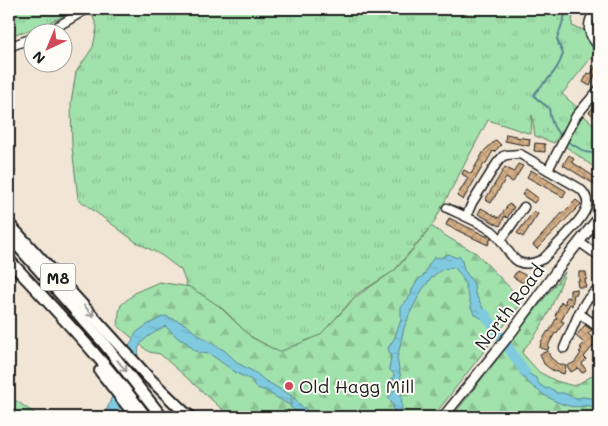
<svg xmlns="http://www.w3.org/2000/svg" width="608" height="426" viewBox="0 0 608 426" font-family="Mali,sans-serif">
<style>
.grass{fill:url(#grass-tufts);stroke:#5e7e64}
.forest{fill:url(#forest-firs);stroke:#5e7e64}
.water{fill:url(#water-ripples);stroke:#588492}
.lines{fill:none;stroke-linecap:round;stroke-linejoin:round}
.stream{stroke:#588492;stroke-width:2}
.river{stroke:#80cae0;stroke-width:10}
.building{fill:url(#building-cross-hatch);stroke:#1c1c1c}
.minor-casing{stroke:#1c1c1c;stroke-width:11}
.major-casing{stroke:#1c1c1c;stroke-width:12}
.highway-casing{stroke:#1c1c1c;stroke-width:14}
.minor{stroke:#fdfcf7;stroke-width:8}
.major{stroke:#fdfcf7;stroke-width:9}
.highway{stroke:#fdfcf7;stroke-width:10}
.oneway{stroke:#989794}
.poi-dot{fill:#d1495b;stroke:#fdfcf7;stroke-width:2}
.labels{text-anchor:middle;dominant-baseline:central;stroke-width:4;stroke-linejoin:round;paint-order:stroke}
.shield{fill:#fdfcf7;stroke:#605f5e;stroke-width:1}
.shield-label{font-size:16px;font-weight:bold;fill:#1c1c1c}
.street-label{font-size:18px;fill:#1c1c1c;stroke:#fdfcf7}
.poi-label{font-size:18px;fill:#1c1c1c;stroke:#fdfcf7;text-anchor:start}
</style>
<defs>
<pattern id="grass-tufts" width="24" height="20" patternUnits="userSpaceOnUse" patternTransform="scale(1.25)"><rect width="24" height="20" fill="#a1e1ab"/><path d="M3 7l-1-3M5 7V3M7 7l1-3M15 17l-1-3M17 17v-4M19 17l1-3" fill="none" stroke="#8ac093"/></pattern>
<pattern id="forest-firs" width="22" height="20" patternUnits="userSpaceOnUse" patternTransform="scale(1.25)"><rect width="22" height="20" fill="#a1e1ab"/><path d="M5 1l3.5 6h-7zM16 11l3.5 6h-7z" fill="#8ac093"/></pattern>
<pattern id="water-ripples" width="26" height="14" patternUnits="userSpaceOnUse" patternTransform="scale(1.25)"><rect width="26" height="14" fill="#80cae0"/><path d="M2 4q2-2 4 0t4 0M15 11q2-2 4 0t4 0" fill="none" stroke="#6eadc0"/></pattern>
<pattern id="building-cross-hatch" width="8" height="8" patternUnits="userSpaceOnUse" patternTransform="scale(1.25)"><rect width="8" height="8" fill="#d6b087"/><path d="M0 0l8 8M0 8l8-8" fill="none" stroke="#b79774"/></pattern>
</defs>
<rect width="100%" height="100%" fill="#f1e5d5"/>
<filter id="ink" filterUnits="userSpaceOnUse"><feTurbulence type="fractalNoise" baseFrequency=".02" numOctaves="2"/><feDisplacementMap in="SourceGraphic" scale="10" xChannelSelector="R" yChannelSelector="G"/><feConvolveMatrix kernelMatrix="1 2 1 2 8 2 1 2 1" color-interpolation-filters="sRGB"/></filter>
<g filter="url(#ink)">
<!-- grass -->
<g class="grass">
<path d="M9,9H78L40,27L9,36Z"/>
<path d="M95,9H573L572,26L584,30L595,53L562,94L578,108L554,143L535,136L532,115L531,134L488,120L433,224L394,271L357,294L320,336L282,354L250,336L224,310L187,286L181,270L161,255L136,242L78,199L72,147L71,103L76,72L93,47L97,27L91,12Z"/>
<path d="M583,115L599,129V171L565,146Z"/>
</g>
<!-- forest -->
<g class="forest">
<path d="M431,226L449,238L476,253L523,301L433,417H231L160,354L149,352L118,326L119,312L121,305L136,292L159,282L190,287L219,306L251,337L279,352L320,335L357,296L395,270L418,244Z"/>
<path d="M565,272C557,295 548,317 534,337C530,343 525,346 522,353L539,372L556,381L574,386L594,375L599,377V417H452Z"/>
<path d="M9,396L40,417H9Z"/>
</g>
<!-- water -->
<g class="water">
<path d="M449,254L456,258L460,256L462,261L464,270L474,284L475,293L486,314L496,322L490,326L485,320L474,314C468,301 466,274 453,267L441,270L432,277L422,290L410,313L404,328L397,359L401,378L400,384L402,404L401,417H393C395,409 394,404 388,398L394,390L392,386L394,374L389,369L391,357L388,348L394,339L401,320V307L411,295L412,290L418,280L425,274C426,268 431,261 435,257L440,258Z"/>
<path d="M166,316L185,324L197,334L225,351L239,364L256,373L264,380L292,396L289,405L266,391L255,387L252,380L238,374L210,354L200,353L193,349L186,342L179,339L165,326C156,333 144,336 139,347C138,349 139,352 138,355C136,360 132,363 132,370L117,417H102L108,407L112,396L115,392L120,380V374L123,369L129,346L132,342L133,338L137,332L147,325L162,317Z"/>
<path d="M519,360L529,374L536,378L539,384L546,389L549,388L555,391L556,393H564L572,397L578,398L582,397L591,398L599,401V410C585,401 583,409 569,406C554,403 528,386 520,373C518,369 519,366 516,362Z"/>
<path d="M294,397L298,403L315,417H305L290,407Z"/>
</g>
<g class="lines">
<!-- stream -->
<g class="stream">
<path d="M562,136C553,130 550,118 549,108L537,99L534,95C538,88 543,85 548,79C555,72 560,63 563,54L557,39L565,15L562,9"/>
<path d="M567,141L585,152L599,154"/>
</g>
<!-- river -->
<path class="river" d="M485,314L525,372"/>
</g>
<!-- building -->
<g class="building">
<path d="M599,60V73L597,71L590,86L583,82L588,73L591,74Z"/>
<path d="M596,105L599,108V121L589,112Z"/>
<path d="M506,134L516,136V137L530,139L529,146L505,141Z"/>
<path d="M496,140L501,145L494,152L493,151L485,165L484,164L463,200L457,196L468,178L462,174L464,170L471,174L484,151Z"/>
<path d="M535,143L545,144V152L534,151Z"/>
<path d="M569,155L574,159L572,162L599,180V187L563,165Z"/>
<path d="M518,164L523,166L513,182L506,178L491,203L485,200L505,167L514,172Z"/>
<path d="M531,170L566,191L563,197L527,177Z"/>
<path d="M526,189L538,198L534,203L522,195Z"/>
<path d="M576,200L581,204L537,249L533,245L564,211V212Z"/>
<path d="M509,204L514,207L507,218L505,216L500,226L478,214L481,208L499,218Z"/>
<path d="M534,211L538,214L523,237L517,233Z"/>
<path d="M449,218L486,236L491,238L488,245L446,225Z"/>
<path d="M517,271L527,276L523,283L513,277Z"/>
<path d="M579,272H586L587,279H585L586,287H578L577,281H579Z"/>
<path d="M577,289V294H574L572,306L570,304L564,314H565L561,321L564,322L556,334L555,333L549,344L548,350L540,348L541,342L548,331L549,332L557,317L555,316L561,302L565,304L566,297L570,298V290Z"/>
<path d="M585,325L592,330L588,334L599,342V350L593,346L584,357L586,359L582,364L586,370L582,373L578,368L571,372L567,366L575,362L581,353L579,352L582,349L580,348L584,343L576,336Z"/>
<path d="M548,351L550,357L557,363L566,366L564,374L552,370L544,364L540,354Z"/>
</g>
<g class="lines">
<defs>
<g id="minor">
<path d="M596,9C586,23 586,34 599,46"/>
<path d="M48,32L87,9"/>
<path d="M9,47L32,38"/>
<path d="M548,170L576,116L599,89"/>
<path d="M9,171L10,172"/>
<path d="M447,208C462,215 479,222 492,231C511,246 510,275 543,259C553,248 586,218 587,205C588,198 584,192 579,188L520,154L507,155L503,156L497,163L472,203L466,217"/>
<path d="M501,240L524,207"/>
<path d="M579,242L599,256"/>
<path d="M579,313L599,328"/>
<path d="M564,348L579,313L586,301L599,287"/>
</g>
<path id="major" d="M443,417L511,333L557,270L599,217"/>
<g id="highway">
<path d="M9,224L148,377L184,412L191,417"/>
<path d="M9,236L102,341L162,417"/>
<path d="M9,260C56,311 105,361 146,417"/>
<path d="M100,371L136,417"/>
</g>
</defs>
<!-- minor casing -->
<use href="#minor" class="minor-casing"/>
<!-- major casing -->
<use href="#major" class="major-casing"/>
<!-- highway casing -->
<use href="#highway" class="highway-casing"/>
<!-- minor -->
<use href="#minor" class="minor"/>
<!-- major -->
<use href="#major" class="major"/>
<!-- highway -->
<use href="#highway" class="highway"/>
</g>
<!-- one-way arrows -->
<defs><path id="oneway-shaft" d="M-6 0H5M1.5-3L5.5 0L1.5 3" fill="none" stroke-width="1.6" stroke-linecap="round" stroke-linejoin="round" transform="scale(1.25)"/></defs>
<g class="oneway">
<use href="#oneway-shaft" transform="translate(89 311) rotate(48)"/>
<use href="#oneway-shaft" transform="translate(122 366) rotate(51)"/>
</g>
</g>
<!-- markers -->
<circle class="poi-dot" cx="289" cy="386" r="5"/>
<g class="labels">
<!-- shield labels -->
<rect class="shield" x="40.5" y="263.5" width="35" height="27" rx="4"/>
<g class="shield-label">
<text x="58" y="277">M8</text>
</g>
<!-- street labels -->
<g class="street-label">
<text transform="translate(509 307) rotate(-53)">North Road</text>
</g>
<!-- poi labels -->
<g class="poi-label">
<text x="299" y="386">Old Hagg Mill</text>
</g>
</g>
<!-- margin -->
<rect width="608" height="426" fill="none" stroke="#fdfcf7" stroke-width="30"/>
<rect x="15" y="15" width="578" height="396" fill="none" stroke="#1c1c1c" stroke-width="2" filter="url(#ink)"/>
<!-- north arrow -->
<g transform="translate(48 48) rotate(224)"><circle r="24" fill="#fdfcf7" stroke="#a3a29f"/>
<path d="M0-4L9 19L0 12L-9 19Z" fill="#d1495b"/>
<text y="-8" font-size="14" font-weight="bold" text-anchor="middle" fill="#1c1c1c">N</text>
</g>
</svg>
